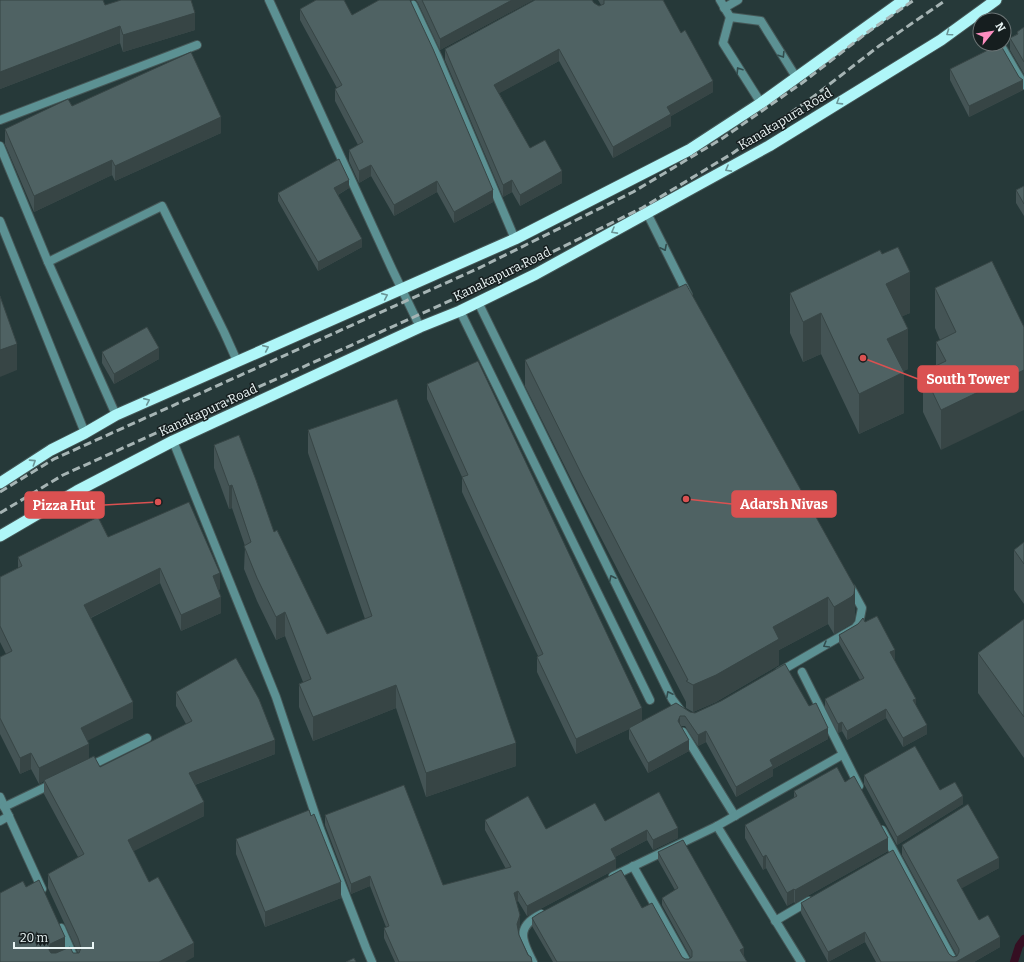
<svg xmlns="http://www.w3.org/2000/svg" width="1024" height="962" viewBox="0 0 1024 962" font-family="Bitter,serif">
<style>
.lines{fill:none;stroke-linecap:round;stroke-linejoin:round}
.stream{stroke:#350f22;stroke-width:8}
.service-casing{stroke:#455757;stroke-width:10}
.minor-casing{stroke:#455757;stroke-width:10}
.trunk-casing{stroke:#455757;stroke-width:13}
.service{stroke:#5c9193;stroke-width:8}
.minor{stroke:#5c9193;stroke-width:8}
.trunk{stroke:#aff6f8;stroke-width:11}
.rail{stroke:#a6b4b4;stroke-width:3;stroke-dasharray:8 4;stroke-linecap:butt}
.wall{fill:#445455}
.shaded-wall{fill:#374545}
.building{fill:#4f6263;stroke:#374545}
.oneway{stroke:#6a9596}
.oneway2{stroke:#324c4d}
.labels{text-anchor:middle;dominant-baseline:central;stroke-width:3;stroke-linejoin:round;paint-order:stroke}
.street-label{font-size:13px;fill:#eaf5f5;stroke:#161e1f}
.leader{fill:none;stroke:#da5151;stroke-width:1.5}
.callout-dot{fill:#da5151;stroke:#161e1f;stroke-width:1.5}
.callout{fill:#da5151;stroke:#da5151;stroke-width:1.5}
.callout-label{font-size:14px;text-anchor:middle;font-weight:bold;fill:#fff}
</style>
<rect width="100%" height="100%" fill="#263939"/>
<g class="lines">
<!-- stream -->
<path class="stream" d="M1014,962L1019,946L1024,939"/>
<defs>
<g id="service">
<path d="M0,120L197,45"/>
<path d="M0,146L48,262L116,415"/>
<path d="M647,213L688,295"/>
<path d="M48,262L162,206L224,332L237,361"/>
<path d="M478,302L672,699L681,711"/>
<path d="M460,311L650,700"/>
<path d="M779,672L855,628L859,623L862,608L851,588"/>
<path d="M0,821L9,816"/>
</g>
<g id="minor">
<path d="M269,0L392,269L420,327"/>
<path d="M720,0L730,17"/>
<path d="M413,5L438,58L515,239"/>
<path d="M724,8L738,0"/>
<path d="M981,11L986,20"/>
<path d="M1000,44L1024,85"/>
<path d="M761,103L723,43L730,17L761,21L796,77"/>
<path d="M0,221L85,433"/>
<path d="M173,441L276,697L320,829L366,948L372,962"/>
<path d="M802,672L859,786"/>
<path d="M683,732L735,816"/>
<path d="M88,767L147,738"/>
<path d="M0,797L42,889"/>
<path d="M4,807L54,783"/>
<path d="M717,826L801,962"/>
<path d="M882,830L954,962"/>
<path d="M633,866L687,962"/>
<path d="M613,876L717,826L842,755"/>
<path d="M775,921L809,901"/>
<path d="M61,928L76,962"/>
<path d="M533,962C522,941 515,927 541,914"/>
</g>
<g id="trunk">
<path d="M0,483L51,450L85,433L116,415L515,239L689,150L761,103L904,0"/>
<path d="M0,536L77,491L173,441L420,327L460,311L536,274L769,146L941,40L996,0"/>
</g>
</defs>
<!-- service casing -->
<use href="#service" class="service-casing"/>
<!-- minor casing -->
<use href="#minor" class="minor-casing"/>
<!-- trunk casing -->
<use href="#trunk" class="trunk-casing"/>
<!-- service -->
<use href="#service" class="service"/>
<!-- minor -->
<use href="#minor" class="minor"/>
<!-- trunk -->
<use href="#trunk" class="trunk"/>
<!-- rail -->
<g class="rail">
<path d="M0,492L54,459L477,269L633,192L723,138L802,83L868,32L914,0"/>
<path d="M0,513L63,475L485,285L642,208L733,153L813,97L879,46L946,0"/>
</g>
</g>
<!-- wall -->
<g class="wall">
<path d="M0,0L105,5L195,30L123,52L120,43L0,89Z"/>
<path d="M412,0H533L440,50L418,3L416,0Z"/>
<path d="M598,0H663L713,92L671,116V126L613,158L559,61L499,93L530,148L562,183L520,206L512,192L503,197L445,60V49L594,3L599,6L601,5Z"/>
<path d="M410,1L493,202L454,223L437,192L394,216L371,176L359,183L349,161V150L358,145L335,101V89L337,88L300,20V9L352,15Z"/>
<path d="M1024,27V74L1010,50V38L1017,34V32Z"/>
<path d="M950,69L1023,90L969,117L950,80Z"/>
<path d="M72,106L221,133L115,181L112,175L34,212L5,144V129Z"/>
<path d="M1024,186V216L1016,203V190Z"/>
<path d="M349,188L338,195L362,247L318,271L278,201V193Z"/>
<path d="M992,261L941,450L923,412V372L936,365V342L940,340L935,328V288Z"/>
<path d="M790,293L910,313L902,316L908,369L903,371L904,413L859,434L821,354L803,362L790,333Z"/>
<path d="M102,352L159,359L114,384L102,363Z"/>
<path d="M525,360L855,613L854,621L851,624L834,634L828,624L779,650V665L716,702L693,712L686,708V702L582,501L525,386Z"/>
<path d="M427,384L642,721L690,712L828,739L773,769V776L736,797L706,742L698,746L685,726H681L689,751L648,773L629,739V729L576,754L537,672V657L538,656L462,492V477L427,399Z"/>
<path d="M308,430L516,766L426,797L396,708L313,741L299,707V684L303,682L285,636L276,640L257,601L244,569L245,546L232,508L229,509L214,468V445L274,532L327,634L365,619L308,453Z"/>
<path d="M108,537L220,589L218,590L221,613L181,631L160,583L91,618L133,718L87,740L89,758L100,767L186,724L176,706V692L275,754L195,785L204,816L133,851L149,882L194,957L0,962L26,887L65,949L73,953H78L48,888V874L78,857L44,794V781L39,784L31,769L20,774L0,734V657L6,654L0,642V577L18,568V557Z"/>
<path d="M1024,542V604L1014,590V550Z"/>
<path d="M1024,619V758L978,693V653Z"/>
<path d="M865,622L895,658L894,659L916,705L927,734L903,747L886,718L847,740L842,731L838,733L825,708V699L860,680L839,643V635Z"/>
<path d="M864,775L940,790L963,804L897,845L864,784Z"/>
<path d="M845,782L888,851L795,903L794,902L787,906L766,868L763,870L745,838V825L794,798V791Z"/>
<path d="M659,792L678,838L653,850L647,840L615,857L616,869L527,916L518,901L516,902L520,925L518,931L519,935L532,962H395L384,938V928L386,927L370,886L351,894L325,825V815L443,885L506,869L485,830V820L546,829L605,821Z"/>
<path d="M236,839L341,898L265,927L236,854Z"/>
<path d="M902,845L999,868L961,888L979,920L1000,947L974,962H876L865,942L828,962L801,913V903L949,954L953,957L957,956L902,855Z"/>
<path d="M658,852L744,956L747,962H553L532,926V918L642,908L682,957L685,959H689L691,958L662,905V898L675,890L658,860Z"/>
</g>
<!-- shaded-wall -->
<g class="shaded-wall">
<path d="M512,0H533L440,50V39Z"/>
<path d="M195,13V30L123,52V35Z"/>
<path d="M120,26V43L0,89V72Z"/>
<path d="M559,49V61L494,96V85Z"/>
<path d="M1023,80V90L969,117V106Z"/>
<path d="M713,81V92L671,116V126L613,158V147L667,107Z"/>
<path d="M221,117V133L115,181V166Z"/>
<path d="M112,160V175L34,212V196Z"/>
<path d="M371,165V176L359,183V171Z"/>
<path d="M562,171V183L520,206V195Z"/>
<path d="M349,180V188L334,197V188Z"/>
<path d="M512,180V192L503,197V185Z"/>
<path d="M437,181V192L394,216V205Z"/>
<path d="M493,190V202L454,223V212Z"/>
<path d="M362,239V247L318,271V262Z"/>
<path d="M910,272V313L886,324V284Z"/>
<path d="M821,313V354L803,362V322Z"/>
<path d="M908,329V369L887,379V339Z"/>
<path d="M17,344V370L0,377V350Z"/>
<path d="M159,348V359L114,384V374Z"/>
<path d="M1024,370V410L941,450V410Z"/>
<path d="M904,372V413L859,434V394Z"/>
<path d="M232,485V508L229,509V486Z"/>
<path d="M160,568V583L84,621V605Z"/>
<path d="M220,573V589L213,592V576Z"/>
<path d="M855,587V613L854,621L851,624L834,634V607Z"/>
<path d="M221,597V613L181,631V615Z"/>
<path d="M828,597V624L779,650V665L716,702L693,712V685L773,627Z"/>
<path d="M285,612V636L276,640V617Z"/>
<path d="M895,650V658L890,661V652Z"/>
<path d="M396,685V708L313,741V717Z"/>
<path d="M916,699V708L913,700Z"/>
<path d="M133,702V718L81,744V728Z"/>
<path d="M642,708V723L576,754V739Z"/>
<path d="M886,709V718L847,740V731Z"/>
<path d="M680,716V727L678,721Z"/>
<path d="M842,722V731L838,733V724Z"/>
<path d="M927,725V734L903,747V738Z"/>
<path d="M828,728V739L773,769V776L736,797V787L770,760Z"/>
<path d="M706,731V742L698,746V735Z"/>
<path d="M275,740V754L189,787V773Z"/>
<path d="M689,740V751L648,773V763Z"/>
<path d="M516,743V766L426,797V773Z"/>
<path d="M89,744V760L44,780V781L39,784V768Z"/>
<path d="M31,753V769L20,774V758Z"/>
<path d="M963,796V804L897,845V837Z"/>
<path d="M204,802V816L128,854V840Z"/>
<path d="M678,828V838L653,850V840Z"/>
<path d="M647,830V840L611,859V849Z"/>
<path d="M888,838V851L795,903V890Z"/>
<path d="M766,855V868L763,870V857Z"/>
<path d="M999,858V868L957,891V880Z"/>
<path d="M616,859V869L527,916V906Z"/>
<path d="M370,876V886L351,894V884Z"/>
<path d="M341,882V898L265,927V912Z"/>
<path d="M794,889V902L787,906V893Z"/>
<path d="M518,891V901L514,903V893Z"/>
<path d="M520,915V925L517,934V924Z"/>
<path d="M865,932V942L828,962V952Z"/>
<path d="M65,937V951L50,958L49,950L50,944Z"/>
<path d="M1000,937V947L974,962H956Z"/>
<path d="M194,943V957L185,962H159Z"/>
<path d="M744,948V956L740,958V950Z"/>
</g>
<!-- building -->
<g class="building">
<path d="M0,0H103L105,5L121,0H191L195,13L123,35L120,26L0,72Z"/>
<path d="M316,0H344L352,15L379,0H410L433,49L493,190L454,212L437,181L394,205L371,165L359,171L349,150L363,142L335,89L342,85L300,9Z"/>
<path d="M422,0H512L440,39Z"/>
<path d="M535,0H592L594,3L599,6L604,4V0H663L681,33L685,30L713,81L667,107L671,114L613,147L559,49L494,85L530,148L545,140L562,171L520,195L512,180L503,185L445,49Z"/>
<path d="M1024,27V62L1010,38L1018,34L1017,32Z"/>
<path d="M1000,44L1019,77L1023,80L969,106L950,69Z"/>
<path d="M191,52L221,117L115,166L112,160L34,196L5,129L68,99L72,106Z"/>
<path d="M339,159L349,180L334,188L362,239L318,262L278,193Z"/>
<path d="M1024,186V204L1016,190Z"/>
<path d="M898,247L910,272L886,284L908,329L887,339L904,372L859,394L821,313L803,322L790,293L880,250L882,254Z"/>
<path d="M992,261L1024,327V370L941,410L923,372L946,361L936,342L956,332L935,288Z"/>
<path d="M686,284L855,587L854,594L851,597L834,607L828,597L773,627L779,639L716,675L693,685L686,681L688,680L582,475L525,360Z"/>
<path d="M0,296L17,344L0,350Z"/>
<path d="M147,327L159,348L114,374L102,352Z"/>
<path d="M478,361L642,708L576,739L537,657L543,654L462,477L468,475L427,384Z"/>
<path d="M397,399L516,743L426,773L396,685L313,717L299,684L311,679L285,612L276,617L257,578L244,546L251,542L232,485L229,486L214,445L239,435L256,480L274,532L277,530L327,634L372,616L308,430Z"/>
<path d="M189,502L220,573L213,576L221,597L181,615L160,568L84,605L133,702L81,728L89,744L39,768L31,753L20,758L0,718V657L12,651L0,626V577L22,566L18,557L98,517L108,537Z"/>
<path d="M1024,542V564L1014,550Z"/>
<path d="M877,616L895,650L890,652L916,699L913,700L927,725L903,738L886,709L847,731L842,722L838,724L825,699L864,678L839,635L858,624L863,618L865,622Z"/>
<path d="M1024,619V717L978,653Z"/>
<path d="M236,658L259,699L275,740L189,773L204,802L128,840L149,882L158,877L194,943L159,962H0V893L23,881L26,887L39,880L65,937L50,944L49,950L51,953H56L70,947L73,953H79L81,948L78,938L48,874L84,854L44,780L94,756L100,767L192,721L176,692Z"/>
<path d="M785,664L809,706L816,703L828,728L770,760L773,766L736,787L706,731L698,735L685,716H680L678,721L689,740L648,763L629,728L676,703L690,712L695,713L721,701Z"/>
<path d="M915,746L940,790L955,782L963,796L897,837L864,775Z"/>
<path d="M837,767L845,782L854,776L888,838L795,890L794,889L787,893L766,855L763,857L745,825L797,796L794,791Z"/>
<path d="M404,785L443,885L511,867L485,820L528,796L546,829L595,803L605,821L659,792L678,828L653,840L647,830L611,849L616,859L527,906L518,891L514,893L520,915L517,924L519,935L528,955L531,957L532,962H399L384,928L389,926L370,876L351,884L325,815Z"/>
<path d="M968,804L999,858L957,880L979,920L988,915L1000,937L956,962H881L865,932L828,952L801,903L893,850L949,954L953,957L957,956L959,952V949L902,845Z"/>
<path d="M309,810L311,816L314,814L341,882L265,912L236,839Z"/>
<path d="M683,840L744,948L740,950L747,962H557L532,918L538,914L621,870L642,908L652,903L682,957L685,959H689L692,957V951L662,898L678,888L658,852Z"/>
<path d="M354,958L356,962H346Z"/>
</g>
<!-- one-way arrows -->
<defs><path id="oneway-chevron" d="M-2-3.5L2.5 0L-2 3.5" fill="none" stroke-width="1.6" stroke-linecap="round" stroke-linejoin="round"/></defs>
<g class="oneway">
<use href="#oneway-chevron" transform="translate(949 33) rotate(145)"/>
<use href="#oneway-chevron" transform="translate(839 102) rotate(148)"/>
<use href="#oneway-chevron" transform="translate(728 169) rotate(151)"/>
<use href="#oneway-chevron" transform="translate(614 231) rotate(151)"/>
<use href="#oneway-chevron" transform="translate(385 296) rotate(-24)"/>
<use href="#oneway-chevron" transform="translate(266 348) rotate(-24)"/>
<use href="#oneway-chevron" transform="translate(147 401) rotate(-24)"/>
<use href="#oneway-chevron" transform="translate(33 462) rotate(-33)"/>
</g>
<g class="oneway2">
<use href="#oneway-chevron" transform="translate(782 55) rotate(58)"/>
<use href="#oneway-chevron" transform="translate(739 70) rotate(-123)"/>
<use href="#oneway-chevron" transform="translate(664 248) rotate(63)"/>
<use href="#oneway-chevron" transform="translate(612 578) rotate(-116)"/>
<use href="#oneway-chevron" transform="translate(826 645) rotate(150)"/>
<use href="#oneway-chevron" transform="translate(669 694) rotate(-117)"/>
</g>
<g class="labels">
<!-- street labels -->
<g class="street-label">
<text transform="translate(785 119) rotate(-31)">Kanakapura Road</text>
<text transform="translate(502 274) rotate(-26)">Kanakapura Road</text>
<text transform="translate(208 410) rotate(-25)">Kanakapura Road</text>
</g>
</g>
<!-- callouts -->
<path class="leader" d="M863 358L918 379M686 499L732 504M158 502L104 505"/>
<g class="callout-dot">
<circle cx="863" cy="358" r="4"/>
<circle cx="686" cy="499" r="4"/>
<circle cx="158" cy="502" r="4"/>
</g>
<g class="callout">
<rect x="918" y="366" width="100" height="26" rx="4"/>
<rect x="732" y="491" width="104" height="26" rx="4"/>
<rect x="25" y="492" width="79" height="26" rx="4"/>
</g>
<g class="callout-label">
<text x="968" y="384">South Tower</text>
<text x="784" y="509">Adarsh Nivas</text>
<text x="64" y="510">Pizza Hut</text>
</g>
<!-- north arrow -->
<g transform="translate(992 32) rotate(60)"><circle r="19" fill="#161e1f" stroke="#6b7475"/>
<path d="M0-3L7 15L0 10L-7 15Z" fill="#fd8ec0"/>
<text y="-6" font-size="11" font-weight="bold" text-anchor="middle" fill="#eaf5f5">N</text>
</g>
<!-- scale -->
<path d="M14 942v6h79v-6" fill="none" stroke="#eaf5f5" stroke-width="2"/>
<text x="20" y="942" font-size="12" fill="#eaf5f5" stroke="#161e1f" stroke-width="3" paint-order="stroke">20 m</text>
</svg>
